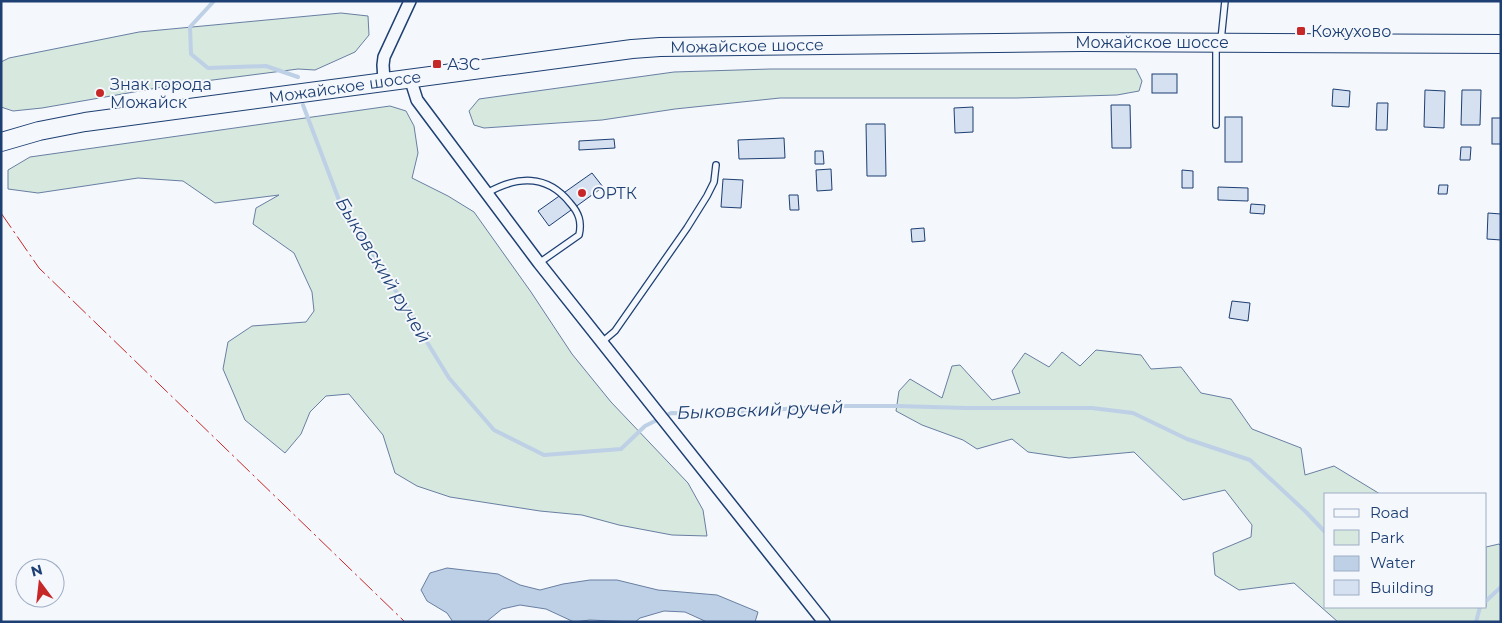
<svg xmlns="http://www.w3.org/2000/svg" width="1502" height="623" viewBox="0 0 1502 623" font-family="Montserrat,sans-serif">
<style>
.green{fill:#d7e8df;stroke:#687fa3}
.water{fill:#bed0e5;stroke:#687fa3}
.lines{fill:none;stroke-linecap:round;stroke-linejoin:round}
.stream{stroke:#bed0e5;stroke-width:4}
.building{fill:#d5e0f0;stroke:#1d3f73}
.lane-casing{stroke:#1d3f73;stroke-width:8}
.street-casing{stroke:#1d3f73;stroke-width:14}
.primary-casing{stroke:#1d3f73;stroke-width:20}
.lane{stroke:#f4f7fb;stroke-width:5.5}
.street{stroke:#f4f7fb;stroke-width:11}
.primary{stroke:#f4f7fb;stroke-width:18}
.power{stroke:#c62828;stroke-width:1;stroke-dasharray:18 4 2.5 4;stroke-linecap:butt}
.poi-dot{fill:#c62828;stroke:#f4f7fb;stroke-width:2}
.labels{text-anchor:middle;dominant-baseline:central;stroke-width:4;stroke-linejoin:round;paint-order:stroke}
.poi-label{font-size:16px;fill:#1d3f73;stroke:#f4f7fb;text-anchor:start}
.street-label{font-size:16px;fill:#1d3f73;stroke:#f4f7fb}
.water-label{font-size:18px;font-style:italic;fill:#1d3f73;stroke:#f4f7fb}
</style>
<rect width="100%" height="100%" fill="#f4f7fb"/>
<!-- green -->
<g class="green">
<path d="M341,13L368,16L369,35L355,52L315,70L298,69L174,85L42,108L13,111L1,107V62L9,58L139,32Z"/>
<path d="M770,69H1136L1142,81L1139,91L1117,95L1017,98H780L675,109L602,120L484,128L474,125L469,111L479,99L674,72Z"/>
<path d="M390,106L406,111L414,126L418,153L412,178L448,196L474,212L531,292L572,354L611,402L688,483L703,510L707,536L672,535L619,525L582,515L540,511L450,497L417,486L395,473L383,435L349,394L326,396L310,412L301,434L285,453L245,420L223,369L228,342L252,326L306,322L314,311L312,292L294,253L253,224L256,208L279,195L215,203L183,181L138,178L38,193L8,189V170L30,157Z"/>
<path d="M1096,350L1141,355L1151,369L1181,367L1201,393L1231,399L1252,429L1301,448L1305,475L1334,466L1380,494H1326V607H1486V547L1499,544L1501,546V622H1338L1294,583L1239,590L1215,575L1213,553L1251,537L1252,525L1225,490L1183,500L1134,452L1069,458L1028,452L1012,439L977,449L963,440L922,425L896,411L899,391L910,379L942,398L952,366L960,365L992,400L1020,393L1012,371L1025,353L1049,367L1062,352L1080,366Z"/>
</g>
<!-- water -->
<path class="water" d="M447,568L498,574L520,585L540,590L563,584L590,580H617L658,590L717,595L758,612L755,622H707L685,612L664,611L640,618L635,622L590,620L574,622L546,609L520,605L502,609L486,622H453L447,613L427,601L421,590L430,573Z"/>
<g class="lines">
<!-- stream -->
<g class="stream">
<path d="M214,1L190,27L191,54L208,68L266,66L298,77"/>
<path d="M303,105L342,208L367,244L449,378L494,430L544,455L621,449L645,426L671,413L724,414L785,409L843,406H897L966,408H1092L1133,413L1187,439L1250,460L1306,512L1326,533"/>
<path d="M1486,601L1501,587"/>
<path d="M1476,622L1480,607"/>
</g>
</g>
<!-- building -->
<g class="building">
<rect x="1152" y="74" width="25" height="19"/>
<path d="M1333,89L1350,91L1349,107L1332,106Z"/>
<path d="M1425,90L1445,91L1444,128L1424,127Z"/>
<path d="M1462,90H1481L1480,125H1461Z"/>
<path d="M1377,103H1388L1387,130H1376Z"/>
<path d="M1111,105H1130L1131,148H1112Z"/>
<path d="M973,107V132L955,133L954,108Z"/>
<rect x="1225" y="117" width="17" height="45"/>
<rect x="1492" y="118" width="9" height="26"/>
<path d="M866,124H885L886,176H867Z"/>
<path d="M784,138L785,158L739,159L738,140Z"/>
<path d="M614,139L615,148L579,150V141Z"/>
<path d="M1461,147H1471L1470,160H1460Z"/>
<path d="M815,151H823L824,164H815Z"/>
<path d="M831,169L832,190L817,191L816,170Z"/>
<path d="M1182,170L1193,171V188H1182Z"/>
<path d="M592,173L603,187L549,226L538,211Z"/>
<path d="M723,179L743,180L741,208L721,207Z"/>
<path d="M1439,185H1448L1447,194H1438Z"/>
<path d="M1218,187L1248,188V201L1218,200Z"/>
<path d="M789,195H798L799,210H790Z"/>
<path d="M1251,204L1265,205L1264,214L1250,213Z"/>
<path d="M1488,213L1501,214V240L1487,239Z"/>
<path d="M924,228L925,241L912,242L911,229Z"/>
<path d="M1232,301L1250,303L1248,321L1229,318Z"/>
</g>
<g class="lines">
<defs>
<g id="lane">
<path d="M1221,40L1225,1"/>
<path d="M1216,125V44"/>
<path d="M487,193C517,176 547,174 570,203C579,213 582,222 579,235L539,263"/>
<path d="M602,342L615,331L687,228L707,196L714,182L716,165"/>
</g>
<g id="street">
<path d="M410,78L417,100L539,263L824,622"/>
<path d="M384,81L383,65L384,57L410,1"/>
</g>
<path id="primary" d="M1,142L39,131L85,122L632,49L660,47L1082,42L1501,44"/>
</defs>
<!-- lane casing -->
<use href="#lane" class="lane-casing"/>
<!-- street casing -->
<use href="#street" class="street-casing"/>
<!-- primary casing -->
<use href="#primary" class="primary-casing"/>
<!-- lane -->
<use href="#lane" class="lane"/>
<!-- street -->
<use href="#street" class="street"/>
<!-- primary -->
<use href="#primary" class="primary"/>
<!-- power -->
<path class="power" d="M1,213L39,268L405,622"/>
</g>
<!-- markers -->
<g class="poi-dot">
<rect x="1296" y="26" width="10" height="10" rx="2.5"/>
<rect x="432" y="59" width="10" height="10" rx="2.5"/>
<circle cx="100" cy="93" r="5"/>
<circle cx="582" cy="193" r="5"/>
</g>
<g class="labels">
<!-- poi labels -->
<g class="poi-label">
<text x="1311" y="31">Кожухово</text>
<text x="447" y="64">АЗС</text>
<text x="110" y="84">Знак города<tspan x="110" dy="18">Можайск</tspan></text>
<text x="592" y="193">ОРТК</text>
</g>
<!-- street labels -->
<g class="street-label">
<text x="1152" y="42">Можайское шоссе</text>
<text transform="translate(747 46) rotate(-1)">Можайское шоссе</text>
<text transform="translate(345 87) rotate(-8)">Можайское шоссе</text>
</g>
<!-- water labels -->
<g class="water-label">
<text transform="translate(383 270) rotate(59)">Быковский ручей</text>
<text transform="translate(760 410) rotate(-2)">Быковский ручей</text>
</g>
</g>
<!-- border -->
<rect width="1502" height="623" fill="none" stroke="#1d3f73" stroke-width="5"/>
<!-- legend -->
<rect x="1324" y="493" width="162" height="115" fill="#f4f7fb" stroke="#9eadc5"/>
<rect x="1334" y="509" width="25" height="8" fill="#f4f7fb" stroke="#9eadc5"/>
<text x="1370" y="518" font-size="15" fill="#1d3f73">Road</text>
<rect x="1334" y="530" width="25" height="15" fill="#d7e8df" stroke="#9eadc5"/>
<text x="1370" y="543" font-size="15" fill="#1d3f73">Park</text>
<rect x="1334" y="556" width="25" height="15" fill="#bed0e5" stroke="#9eadc5"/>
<text x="1370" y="568" font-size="15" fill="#1d3f73">Water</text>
<rect x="1334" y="580" width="25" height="15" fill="#d5e0f0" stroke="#9eadc5"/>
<text x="1370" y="593" font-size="15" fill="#1d3f73">Building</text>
<!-- north arrow -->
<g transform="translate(40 583) rotate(345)"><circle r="24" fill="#f4f7fb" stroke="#9eadc5"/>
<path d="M0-4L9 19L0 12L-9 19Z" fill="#c62828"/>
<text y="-8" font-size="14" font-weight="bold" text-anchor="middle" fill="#1d3f73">N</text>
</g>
</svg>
